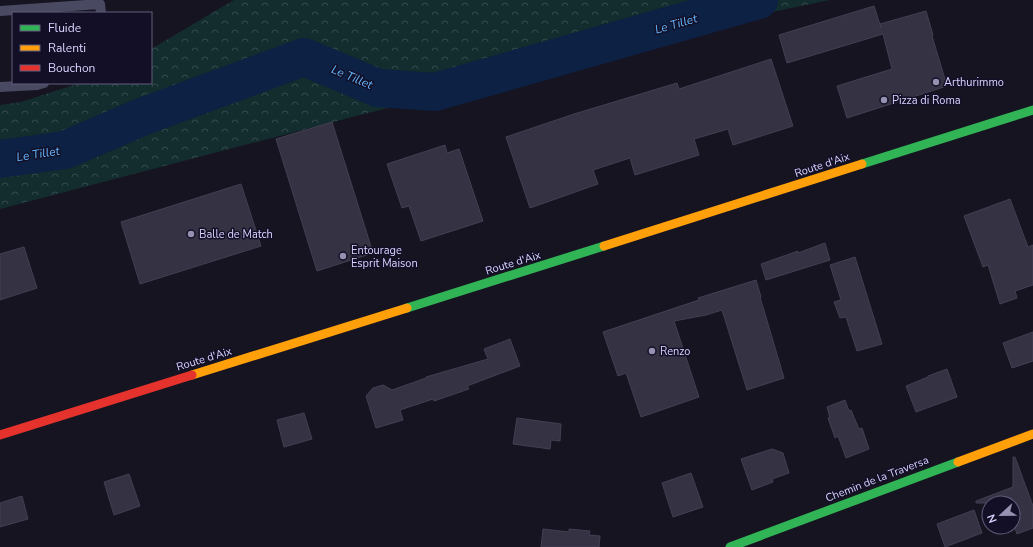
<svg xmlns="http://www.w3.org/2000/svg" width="1033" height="547" viewBox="0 0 1033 547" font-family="'Nunito Sans',sans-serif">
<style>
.forest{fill:url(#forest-crowns)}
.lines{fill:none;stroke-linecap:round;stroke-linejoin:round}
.river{stroke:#0d2144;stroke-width:38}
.building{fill:#343243;stroke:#433f54}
.lane{stroke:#4a4962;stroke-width:10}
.fast{stroke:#30b455;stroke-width:9}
.slow{stroke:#ff9f0a;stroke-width:9}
.jam{stroke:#e5322d;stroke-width:9}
.poi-dot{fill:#9591b1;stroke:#130f26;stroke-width:1.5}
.labels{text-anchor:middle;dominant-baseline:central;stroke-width:3;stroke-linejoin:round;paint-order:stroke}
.poi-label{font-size:11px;fill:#d9d4ff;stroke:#130f26;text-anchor:start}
.street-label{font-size:11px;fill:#d9d4ff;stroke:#130f26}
.water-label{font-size:12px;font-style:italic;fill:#62b6ff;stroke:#130f26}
</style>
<defs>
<pattern id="forest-crowns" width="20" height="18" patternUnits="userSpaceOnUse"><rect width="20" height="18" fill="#132c2d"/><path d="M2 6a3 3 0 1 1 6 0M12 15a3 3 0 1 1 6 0" fill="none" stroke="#354a4c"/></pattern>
</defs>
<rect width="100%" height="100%" fill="#161421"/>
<!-- forest -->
<path class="forest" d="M234,0H830L772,12L356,116L0,209V105L21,102L80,83H151V49Z"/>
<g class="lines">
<!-- river -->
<path class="river" d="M0,159L65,150L144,116L304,57L378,88L435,92L759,0"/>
</g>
<!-- building -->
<g class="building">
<path d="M874,6L881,28L880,24L926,11L933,35L932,36L947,86L847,118L837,86L892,69L883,34L787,63L779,35Z"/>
<path d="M771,59L793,126L733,145L728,129L694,139L699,155L635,175L630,158L593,170L598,184L530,208L506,137L574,114L677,83L679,89Z"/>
<path d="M332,122L373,253L317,271L276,139Z"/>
<path d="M445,145L447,153L459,149L483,221L421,241L409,206L402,208L387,164Z"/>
<path d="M241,184L261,246L140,284L121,222Z"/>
<path d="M1010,199L1028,247L1033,245V285L1015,291L1017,298L1000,304L988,265L983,267L964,216Z"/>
<path d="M825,243L830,260L766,280L761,264L798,251V253Z"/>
<path d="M24,247L37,288L0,300V254Z"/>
<path d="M855,257L882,344L857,351L846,317L840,318L834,302L841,300L830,265Z"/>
<path d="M756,280L761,297H760L784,378L747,390L722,310L706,315L674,321L699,397L641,417L626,373L618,376L603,332L699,300L698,298Z"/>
<path d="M1033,332V361L1012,368L1003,343Z"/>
<path d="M510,339L520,366L467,386L469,389L434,401L433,399L400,410L403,420L376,428L366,396L373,388L383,385L392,390L426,378V377L488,359L484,349Z"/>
<path d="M947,369L957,397L916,412L906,386L928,377V376Z"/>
<path d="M845,400L849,411L851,410L859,429L862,428L869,449L846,458L838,436L835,438L828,418H830L827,407Z"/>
<path d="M304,413L312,439L284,447L277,420Z"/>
<path d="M517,418L561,424L560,441L551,440L550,449L513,444Z"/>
<path d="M772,449L783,453L789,473L772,479L773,482L752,490L741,459Z"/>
<path d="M1013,457H1015L1033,506V528L1017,534L1013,522V503H976V501L1013,487Z"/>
<path d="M691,473L703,507L673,517L662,483Z"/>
<path d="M129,474L140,506L114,515L104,482Z"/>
<path d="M22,496L28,519L0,527V503Z"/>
<path d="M974,510L982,533L945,547L937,524Z"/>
<path d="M543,529L569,532V529L590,531L589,535L600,536L599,547H541Z"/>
</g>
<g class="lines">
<!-- lane -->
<g class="lane">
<path d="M0,11L100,4L101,13"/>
<path d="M0,87L37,85L44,83"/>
</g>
<!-- fast -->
<g class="fast">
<path d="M862,164L1033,110"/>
<path d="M407,308L604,246"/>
<path d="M730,547L958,462"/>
</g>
<!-- slow -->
<g class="slow">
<path d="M604,246L862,164"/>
<path d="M192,375L407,308"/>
<path d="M958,462L1033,434"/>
</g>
<!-- jam -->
<path class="jam" d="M0,435L192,375"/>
</g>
<!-- markers -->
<g class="poi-dot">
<circle cx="936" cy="82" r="4"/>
<circle cx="884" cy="100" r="4"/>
<circle cx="191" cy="234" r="4"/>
<circle cx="343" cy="256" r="4"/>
<circle cx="652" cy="351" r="4"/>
</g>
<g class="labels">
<!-- poi labels -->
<g class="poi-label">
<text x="944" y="82">Arthurimmo</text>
<text x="892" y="100">Pizza di Roma</text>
<text x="199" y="234">Balle de Match</text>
<text x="351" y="250">Entourage<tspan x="351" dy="13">Esprit Maison</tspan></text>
<text x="660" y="351">Renzo</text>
</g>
<!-- street labels -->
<g class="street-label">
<text transform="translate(822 165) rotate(-18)">Route d'Aix</text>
<text transform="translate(513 263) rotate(-17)">Route d'Aix</text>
<text transform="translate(204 359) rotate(-17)">Route d'Aix</text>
<text transform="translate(877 479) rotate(-21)">Chemin de la Traversa</text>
</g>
<!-- water labels -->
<g class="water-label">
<text transform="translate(676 24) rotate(-16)">Le Tillet</text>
<text transform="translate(352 77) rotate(23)">Le Tillet</text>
<text transform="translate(38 154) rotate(-9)">Le Tillet</text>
</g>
</g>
<!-- legend -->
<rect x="12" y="12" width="140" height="72" fill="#130f26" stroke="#625e7d"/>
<rect x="20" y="25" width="20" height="6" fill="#30b455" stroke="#625e7d"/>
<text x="48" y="32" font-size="12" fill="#d9d4ff">Fluide</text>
<rect x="20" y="45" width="20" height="6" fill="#ff9f0a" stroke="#625e7d"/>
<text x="48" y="52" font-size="12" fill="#d9d4ff">Ralenti</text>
<rect x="20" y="65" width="20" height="6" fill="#e5322d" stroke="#625e7d"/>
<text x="48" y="72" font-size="12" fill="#d9d4ff">Bouchon</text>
<!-- north arrow -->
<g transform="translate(1001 515) rotate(248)"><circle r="19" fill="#130f26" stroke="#625e7d"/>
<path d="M0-3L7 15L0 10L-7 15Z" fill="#9591b1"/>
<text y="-6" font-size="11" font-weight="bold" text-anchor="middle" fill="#d9d4ff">N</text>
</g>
</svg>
